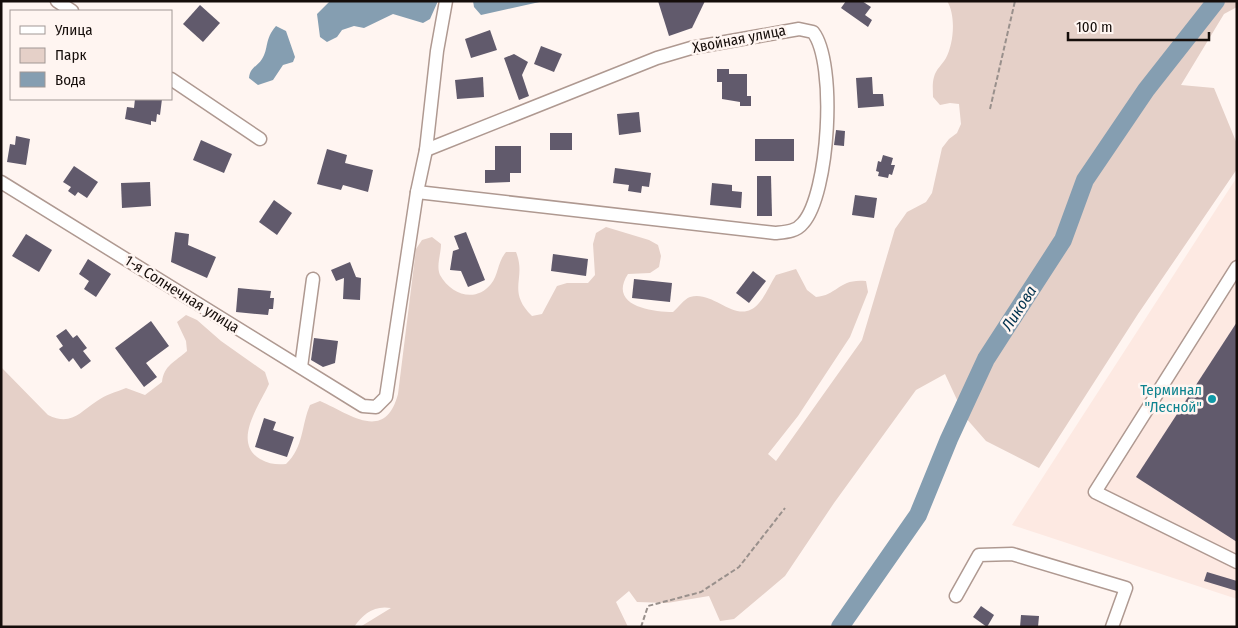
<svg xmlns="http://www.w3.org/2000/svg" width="1238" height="628" viewBox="0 0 1238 628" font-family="'Fira Sans Condensed',sans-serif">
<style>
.built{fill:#fde9e2}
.green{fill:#e5d0c8}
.water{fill:#859eb1}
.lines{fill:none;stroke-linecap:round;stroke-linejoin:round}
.river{stroke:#859eb1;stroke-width:18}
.building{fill:#615a6c}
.minor-casing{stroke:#af9991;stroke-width:15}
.path{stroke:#99908c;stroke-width:2;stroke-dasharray:5 2.5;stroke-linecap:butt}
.minor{stroke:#fff;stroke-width:12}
.culture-dot{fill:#0f9aa8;stroke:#fff5f1;stroke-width:2}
.labels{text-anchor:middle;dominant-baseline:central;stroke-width:5;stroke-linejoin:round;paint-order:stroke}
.street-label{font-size:15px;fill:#150d0a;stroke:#fff5f1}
.culture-label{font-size:15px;fill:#0d838f;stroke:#fff5f1;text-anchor:end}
.water-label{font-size:16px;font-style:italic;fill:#00324e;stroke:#fff5f1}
</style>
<rect width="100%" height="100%" fill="#fff5f1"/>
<!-- built -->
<path class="built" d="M1237,177V599L1012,525Z"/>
<!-- green -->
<path class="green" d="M947,1H1237V7L1224,14L1181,85L1214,88L1237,144V169L1138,314L1039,468L986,441L965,417L945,374L916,390L834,503L785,576L734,619L720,621L709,596L667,603L637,602L629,591L616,602L628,627H360L391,608C374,605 363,614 354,627H1V367L48,415C71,426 79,413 97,401C105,395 116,392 126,388L145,395L162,382C164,365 175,362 187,351L186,341L177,322L186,315L197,320L221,341L265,372L269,384C259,406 232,442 260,459C269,464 277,465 286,464C304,447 301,426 310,405L320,401C350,414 385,443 398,394L416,249L422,240L432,237L441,244C441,254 436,266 440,275C451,295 476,303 491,284C499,274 497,263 506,252H516C527,279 506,290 532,316L542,314L557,286L567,283H588L595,275L593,244L596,233L606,227L649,240L658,245L661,256L659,267L650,273L628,274C608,305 650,312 673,312C678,308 684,299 690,297C714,289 738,328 759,303C766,295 770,284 776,275L796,269L807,290L816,297C838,295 839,278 866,281L868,292L850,337L798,416L768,454L776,461L862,340L895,229L907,212L926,202L932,193L942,148L949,139L957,133L961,124L959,104L950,103L940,105L933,97C933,90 932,84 934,77C936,69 942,65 946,58C954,43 956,15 947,1Z"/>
<!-- water -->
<g class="water">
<path d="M330,1H438L430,19L423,23L393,14L364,28L354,26L342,30L337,37L327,42L320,37L317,14Z"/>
<path d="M473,1H544L481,15L474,7Z"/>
<path d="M276,26L286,31L295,57L293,62L283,65L273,80L258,85L249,78C250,67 257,67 262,59C269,48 264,40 276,26Z"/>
</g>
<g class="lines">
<!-- river -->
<path class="river" d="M840,627L918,515L949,439L986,359L1063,240L1085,180L1146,90L1216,1"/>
</g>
<!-- building -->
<g class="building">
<path d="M658,1H705L692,28L669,36Z"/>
<path d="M846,1H862L871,7L865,15L872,20L868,27L841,8Z"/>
<path d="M200,5L220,23L203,42L183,24Z"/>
<path d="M490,30L497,50L471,58L465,39Z"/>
<path d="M541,46L562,54L554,72L534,64Z"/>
<path d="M514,54L528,62L522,75L529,96L519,100L504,58Z"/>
<path d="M717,69H729V74H747V96H751V106H740V102L722,99V82H717Z"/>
<path d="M483,77L484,97L457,99L455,80Z"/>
<path d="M872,77L873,94H883L884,106L858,108L856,78Z"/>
<path d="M135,99H162L160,115L157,114L156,122L151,121V125L125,119L127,107L134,108Z"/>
<path d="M639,112L641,132L619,135L617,114Z"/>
<path d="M836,130L845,131L844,146L834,145Z"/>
<rect x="550" y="133" width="22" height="17"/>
<path d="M16,136L30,139L26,165L7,162L10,144L15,145Z"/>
<rect x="755" y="139" width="39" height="22"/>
<path d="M201,140L232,154L224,173L193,160Z"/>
<path d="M495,146H521V173H510V182L485,183V170H495Z"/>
<path d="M327,149L347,155L345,163L373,170L368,192L343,185L341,190L317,184Z"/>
<path d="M883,155L893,158L891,165H895L892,175L889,174L888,178L878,176L879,172L876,171L878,161L881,162Z"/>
<path d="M74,166L98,182L87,198L78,192L75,196L68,191L71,187L63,182Z"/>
<path d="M615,168L651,173L649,187L642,186L641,193L628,191L629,185L613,183Z"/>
<path d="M757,176H771L772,216H757Z"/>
<path d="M150,182L151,206L122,208L121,183Z"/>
<path d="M712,183L732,185V191L742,192L741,208L710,205Z"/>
<path d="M855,195L877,198L874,218L852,215Z"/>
<path d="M274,200L292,213L277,235L259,222Z"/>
<path d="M175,232L189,234L188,245L216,257L207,278L171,262Z"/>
<path d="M466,232L485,280L468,287L461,271L450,270L453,251L459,249L454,236Z"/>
<path d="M26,234L52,250L39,272L12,256Z"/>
<path d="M553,254L588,259L586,276L551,271Z"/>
<path d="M88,259L111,274L96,297L84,289L89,281L79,274Z"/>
<path d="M350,262L356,277L361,278L360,300L343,299L344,278L336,281L331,270Z"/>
<path d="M753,271L766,281L749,303L736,293Z"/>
<path d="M634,279L672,283L670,302L632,298Z"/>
<path d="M238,288L271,291L270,298H274L273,309H269L268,315L236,312Z"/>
<path d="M151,321L169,346L146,363L157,377L144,387L115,348Z"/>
<path d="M1237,322V542L1136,477Z"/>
<path d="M66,329L73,338L77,335L87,348L83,351L91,361L81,369L73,358L69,362L59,349L63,346L56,336Z"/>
<path d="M314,338L338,341L335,363L323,367L311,360Z"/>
<path d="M264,418L276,422L273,430L294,437L287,457L255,447Z"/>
<path d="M1207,572L1237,581V591L1204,581Z"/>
<path d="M981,606L994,615L987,627L973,617Z"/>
<path d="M1021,615L1039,616L1038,627H1020Z"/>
</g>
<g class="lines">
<defs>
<g id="minor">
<path d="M57,1L72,11"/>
<path d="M171,79L260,139"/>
<path d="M1,182L363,406L376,407L386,397L417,192L426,150L437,51L446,1"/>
<path d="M417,192L775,233C785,232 796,232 803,223C829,194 837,63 813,32L799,29L691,48L657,58L426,150"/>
<path d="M1237,267L1095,492L1237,562"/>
<path d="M301,367L313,279"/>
<path d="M956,596L979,555L1012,554L1126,588L1112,627"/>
</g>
</defs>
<!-- minor casing -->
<use href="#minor" class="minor-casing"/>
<!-- path -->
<g class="path">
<path d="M990,109L1015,1"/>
<path d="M641,627L648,606L701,592L739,567L785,508"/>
</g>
<!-- minor -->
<use href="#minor" class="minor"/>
</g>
<!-- markers -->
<circle class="culture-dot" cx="1212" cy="399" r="5"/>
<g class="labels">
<!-- street labels -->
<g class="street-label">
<text transform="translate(739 39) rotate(-11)">Хвойная улица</text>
<text transform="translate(182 294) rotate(32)">1-я Солнечная улица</text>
</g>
<!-- culture labels -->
<g class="culture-label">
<text x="1202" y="390">Терминал<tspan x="1202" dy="17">"Лесной"</tspan></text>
</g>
<!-- water labels -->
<g class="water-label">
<text transform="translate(1019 308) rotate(-57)">Ликова</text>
</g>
</g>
<!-- border -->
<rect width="1238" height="628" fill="none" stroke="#150d0a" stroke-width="5"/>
<!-- legend -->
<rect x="10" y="10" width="162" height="90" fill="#fff5f1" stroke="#a19895"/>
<rect x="20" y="26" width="25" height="8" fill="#ffffff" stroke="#a19895"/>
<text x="55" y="35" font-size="15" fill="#150d0a">Улица</text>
<rect x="20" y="48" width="25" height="15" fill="#e5d0c8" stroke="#a19895"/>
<text x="55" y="60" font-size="15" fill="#150d0a">Парк</text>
<rect x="20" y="72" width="25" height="15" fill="#859eb1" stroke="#a19895"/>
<text x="55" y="85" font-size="15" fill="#150d0a">Вода</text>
<!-- scale -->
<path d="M1068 32v8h141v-8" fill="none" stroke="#150d0a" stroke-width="2.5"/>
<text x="1076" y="32" font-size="15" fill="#150d0a" stroke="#fff5f1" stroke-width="4" paint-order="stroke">100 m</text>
</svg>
